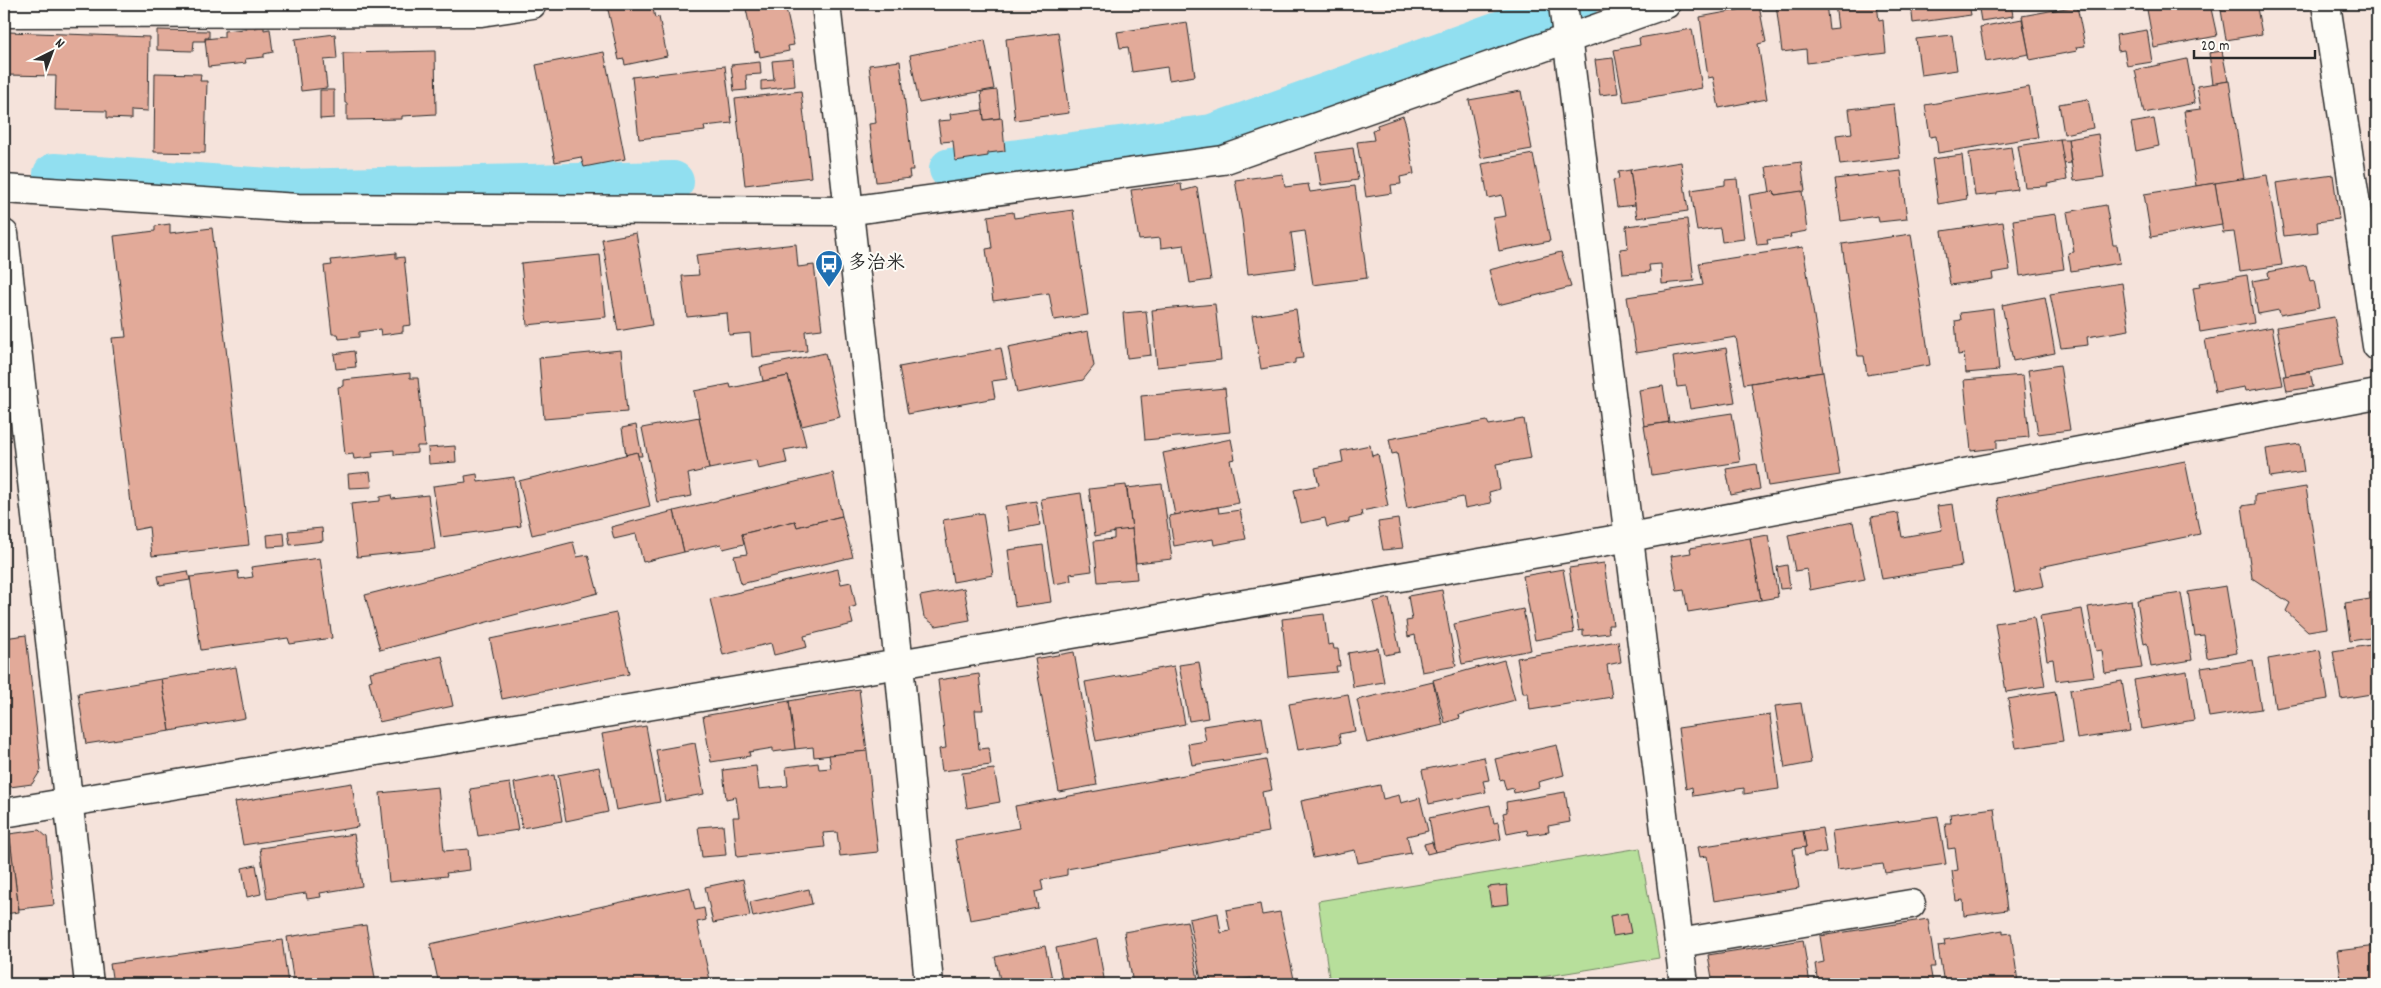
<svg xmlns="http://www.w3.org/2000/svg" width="2381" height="988" viewBox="0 0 2381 988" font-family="Dekko,'Klee One',sans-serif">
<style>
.green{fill:#b7df9b;stroke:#718563}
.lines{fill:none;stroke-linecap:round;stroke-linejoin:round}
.canal{stroke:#91dff0;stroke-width:42}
.building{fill:#e2aa99;stroke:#2b2b2b}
.minor-casing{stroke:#2b2b2b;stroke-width:31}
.minor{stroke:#fdfcf7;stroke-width:28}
.labels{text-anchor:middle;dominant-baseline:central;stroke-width:4;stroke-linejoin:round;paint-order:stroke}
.poi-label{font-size:19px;font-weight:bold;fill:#2b2b2b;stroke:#fdfcf7;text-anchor:start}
</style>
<rect width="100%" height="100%" fill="#f5e3db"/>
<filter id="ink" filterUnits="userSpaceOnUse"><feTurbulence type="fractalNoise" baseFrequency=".02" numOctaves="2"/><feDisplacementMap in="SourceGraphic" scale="10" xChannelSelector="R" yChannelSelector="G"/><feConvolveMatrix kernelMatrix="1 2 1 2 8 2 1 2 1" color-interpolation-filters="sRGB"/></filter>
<g filter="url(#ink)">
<!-- green -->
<path class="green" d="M1640,848L1659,958L1499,984H1330L1318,901Z"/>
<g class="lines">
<!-- canal -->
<g class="canal">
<path d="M950,169L1212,135L1577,4"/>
<path d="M54,174L283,190L673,182"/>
</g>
</g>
<!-- building -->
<g class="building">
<path d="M613,4H652L655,18L659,17L667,56L625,65L624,59L619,60L607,5Z"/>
<path d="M745,4H785L794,45L788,46L789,51L760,57L759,51L755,52Z"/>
<path d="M1776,4H1826L1829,29L1838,28L1835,4H1877L1879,21L1883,20L1886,53L1807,63L1806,49L1782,52Z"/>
<path d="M1911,4H1969L1971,15L1913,23Z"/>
<path d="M2003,4H2011L2013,16L1981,21L1979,9Z"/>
<path d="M2146,4H2210L2217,36L2154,48Z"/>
<path d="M2220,4H2261L2262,7L2257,8L2262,34L2226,40Z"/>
<path d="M1759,6L1766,42L1758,44L1767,99L1719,108L1713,77L1708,78L1700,17Z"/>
<path d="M2077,6L2085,46L2076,47L2077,51L2030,60L2022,16Z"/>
<path d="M2022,19L2029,54L1986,62L1980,27Z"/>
<path d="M1187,22L1195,76L1169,80L1167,67L1132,72L1128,47L1120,48L1117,32Z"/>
<path d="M264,27V30L270,29L273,52L264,54V57L245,59L246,63L208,67L205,39L224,37V31Z"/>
<path d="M1692,29L1702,88L1624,102L1614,50L1640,45L1639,38Z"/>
<path d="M157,30L209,31V38H205V41H194L193,51L157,50Z"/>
<path d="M2147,30L2152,62L2127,66L2124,50L2118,51L2116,35Z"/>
<path d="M8,32L149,37L148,111L131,110V119L107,118V111L55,110L56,76L7,75Z"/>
<path d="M1058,32L1069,113L1015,120L1006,39Z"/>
<path d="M335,34L337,59L324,60L327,88L301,91L295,39Z"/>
<path d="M1952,35L1957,70L1921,75L1916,39Z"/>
<path d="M985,40L994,89L919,103L910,55Z"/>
<path d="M435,51L436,114L402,116V119L347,120V103H345L343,53Z"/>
<path d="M2222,51L2228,81L2213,84L2209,53Z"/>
<path d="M604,52L625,159L584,167L581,157L555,162L536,65Z"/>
<path d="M1613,58L1618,93L1600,95L1595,60Z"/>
<path d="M793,59L795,86L761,90V81L774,80L772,61Z"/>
<path d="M2187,59L2195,103L2144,113L2135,70Z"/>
<path d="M900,61L913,170H909L910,178L876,182L869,124L876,123L869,65Z"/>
<path d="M760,62L761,74L746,75L747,90L734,91L731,65Z"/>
<path d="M725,66L732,123L704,126L705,131L639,139L632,77Z"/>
<path d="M155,73L201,74L200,81H207L205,153L154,152Z"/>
<path d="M2229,81L2244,179L2196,186L2184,111L2201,109L2197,86Z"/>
<path d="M2029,87L2038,137L1938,153L1936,136L1930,137L1925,105Z"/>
<path d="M320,90H334V118L320,119Z"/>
<path d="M997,90L1000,118L984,120L981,92Z"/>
<path d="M801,91L811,177L745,185L735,99Z"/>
<path d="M1521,91L1532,149L1481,158L1469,100Z"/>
<path d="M2088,99L2093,128L2064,134L2059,104Z"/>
<path d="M1894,104L1900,158L1840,165L1836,135L1852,133L1849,109Z"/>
<path d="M983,110L984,120L1002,118L1005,151L988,153V156L955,161L953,141L941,142L938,121L951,120L950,114Z"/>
<path d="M1403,116L1406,125L1414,174L1400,177L1401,184L1391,185L1392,193L1366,197L1357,142L1374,140L1372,130L1378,129L1377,125Z"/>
<path d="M2154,119L2159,146L2136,151L2131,123Z"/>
<path d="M2098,134L2104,177L2074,181L2068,139Z"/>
<path d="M2060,139H2068L2071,163L2063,164Z"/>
<path d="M2060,139L2067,180L2047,184L2048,186L2025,187L2018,146Z"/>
<path d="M2011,147L2017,189L1997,192V194L1975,196L1969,153Z"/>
<path d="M1353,148L1358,180L1321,185L1316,153Z"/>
<path d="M1533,154L1550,241L1499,251L1493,218L1506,216L1502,195L1488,198L1482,164Z"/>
<path d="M1962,155L1967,199L1938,204L1932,159Z"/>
<path d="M1681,162L1688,211L1637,218L1630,170Z"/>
<path d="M1801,162L1805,191L1775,195L1774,191L1770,192L1766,167Z"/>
<path d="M1630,170L1635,205L1617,207L1613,180L1619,179L1618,172Z"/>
<path d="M1901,171L1907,219L1879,222L1878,216L1841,221L1835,179Z"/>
<path d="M1283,174L1285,187L1308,184L1310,192L1355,186L1367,278L1313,285L1305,231L1291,233L1296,268L1248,274L1242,220L1235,180Z"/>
<path d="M2267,175L2282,265L2240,271L2234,232L2223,233L2215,183Z"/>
<path d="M2333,175L2339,219L2317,222L2318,232L2284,236L2276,183Z"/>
<path d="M1737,179L1744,239L1722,242L1720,228L1697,231L1691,190L1725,185V180Z"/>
<path d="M2215,183L2222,225L2151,237L2144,194Z"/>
<path d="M1181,184L1182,191L1197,187L1211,280L1190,283L1184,245L1161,248L1160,238L1139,240L1131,190Z"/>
<path d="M1774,191L1775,195L1802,191L1807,231L1790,234L1791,237L1767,240L1768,244L1757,245L1749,195Z"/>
<path d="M2106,205L2113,245H2117L2120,263L2071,271L2068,253L2074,252L2067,212Z"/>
<path d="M1073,210L1088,315L1054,320L1049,293L993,301L986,249L992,248L988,216L1013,212L1014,218Z"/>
<path d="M2056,214L2064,269L2020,276L2013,220Z"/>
<path d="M1687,219L1694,281L1662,284L1661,264L1649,265L1650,272L1623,274L1620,249L1628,248L1626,226Z"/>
<path d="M2003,222L2010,270L1992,273L1993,279L1950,285L1942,231Z"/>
<path d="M170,224V233L212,228L249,545L152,556L149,527L134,530L112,338L126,337L114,236L155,231V226Z"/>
<path d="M636,233L652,325L618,331L602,239Z"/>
<path d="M1911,234L1930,365L1867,375L1864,356H1858L1842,244Z"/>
<path d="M796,244L798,267L814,265L822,329L805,331L807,351L752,357L750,333L729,335L727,313L687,317L682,276L699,275L696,255Z"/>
<path d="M1803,247L1823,372L1744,384L1736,337L1636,353L1627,297L1703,285L1699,263Z"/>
<path d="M1561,252L1571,287L1498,305L1489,270Z"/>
<path d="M396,253V258L404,257L411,325L403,326V332L381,335L380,329L359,332V337L339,339L338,334H332L324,266L332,265L331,260Z"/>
<path d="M600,255L606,317L527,325L521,263Z"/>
<path d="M2306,265L2310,281L2314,280L2319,308L2280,315L2279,310L2258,314L2252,281L2269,278L2268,272Z"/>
<path d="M2247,275L2254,323L2200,332L2193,288L2200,287L2199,283Z"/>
<path d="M2122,283L2129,330L2087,337L2088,345L2061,348L2050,294Z"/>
<path d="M2045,297L2055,353L2013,361L2002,305Z"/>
<path d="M1215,304L1221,360L1157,367L1152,310Z"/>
<path d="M1296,309L1303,358L1295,359V363L1261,369L1252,316Z"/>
<path d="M1993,309L1999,370L1966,373L1964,354L1958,355L1955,321L1961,320L1960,313Z"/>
<path d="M1146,311L1151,355L1127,358L1123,313Z"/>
<path d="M2334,317L2343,365L2286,376L2277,327Z"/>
<path d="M2272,327L2283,385L2246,391L2245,387L2215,392L2205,340Z"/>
<path d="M1088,331L1094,366L1083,380L1017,393L1008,347Z"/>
<path d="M1001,348L1007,379L992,381L995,398L908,414L899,367Z"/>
<path d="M1726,348L1735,402L1690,409L1686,386L1677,387L1673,357Z"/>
<path d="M621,350L627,412L544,419L539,358Z"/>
<path d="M354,351L356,367L336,369L334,354Z"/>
<path d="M825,353L840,417L802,426L788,376L763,381L760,367Z"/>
<path d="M2060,365L2070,430L2038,434L2028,370Z"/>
<path d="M1823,372L1840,475L1768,486L1751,383Z"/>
<path d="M2310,372L2313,387L2287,391L2284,376Z"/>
<path d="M410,373V378H418L425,446H417V453L394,455V450L372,452L373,457L354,459L353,454L345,455L338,387L343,386V380Z"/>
<path d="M2023,375L2029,437L1997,440V448L1971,451L1964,380Z"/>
<path d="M788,376L806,446L784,450L787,463L758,469L756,460L709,469L694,391L730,384L731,388Z"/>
<path d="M1663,386L1669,422L1644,426L1639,390Z"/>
<path d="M1225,388L1230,432L1145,440L1141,396Z"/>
<path d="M1732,413L1740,462L1652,475L1644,426Z"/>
<path d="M699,417L709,469L688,474L692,496L657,502L642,428Z"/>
<path d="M1524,419L1531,458L1496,464L1500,489L1489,492L1491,503L1465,508L1463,497L1407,508L1397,453L1392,454L1389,439L1487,421L1489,425Z"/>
<path d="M636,425L642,456H638L637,452L626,455L622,428Z"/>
<path d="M1231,439L1235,459L1230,460L1239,503L1175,515L1163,453Z"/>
<path d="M2300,444L2304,472L2270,477L2266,449Z"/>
<path d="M1370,445L1372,456L1378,454L1388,506L1361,511L1362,516L1349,519V522L1327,527L1325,518L1301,523L1294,490L1319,485L1315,468L1343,462L1341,451Z"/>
<path d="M455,446L456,462L429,464L428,448Z"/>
<path d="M637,452L650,506L532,535L519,481Z"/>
<path d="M2185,461L2200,534L2040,567L2044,586L2015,592L1997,498Z"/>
<path d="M1756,464L1760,489L1731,495L1726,469Z"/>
<path d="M4,468L10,521H4Z"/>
<path d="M370,472L372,487L349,488L348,474Z"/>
<path d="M833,473L842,516L797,527L795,521L742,534L744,544L723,549L721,544L684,552L674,511Z"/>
<path d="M477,474L478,482L514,477L521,526L441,537L433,486L466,482L465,476Z"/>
<path d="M1162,484L1172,559L1136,563L1127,488Z"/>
<path d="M1126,485L1132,529L1095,536L1089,489Z"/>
<path d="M2306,487L2327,628L2308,631L2286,611L2290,603L2252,578L2242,506L2255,504V495Z"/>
<path d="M1081,493L1092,571L1070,574L1071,581L1054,584L1041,499Z"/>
<path d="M391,495L392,499L428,495L435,549L357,557L351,504L380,501V497Z"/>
<path d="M1036,501L1040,525L1009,531L1005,506Z"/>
<path d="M1953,504L1962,566L1882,579L1871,517L1898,513L1902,537L1942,530L1937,506Z"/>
<path d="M1218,507L1219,513L1240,510L1246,539L1214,545L1213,539L1174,546L1169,516Z"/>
<path d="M674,511L684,552L643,562L636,534L614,539L611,527Z"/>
<path d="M983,513L993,575L953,582L943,520Z"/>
<path d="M842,516L853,557L741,584L734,556L747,554L742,534L795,521L797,527Z"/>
<path d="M1398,519L1403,548L1383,550L1378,522Z"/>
<path d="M1853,522L1865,579L1810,590L1807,569L1795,571L1788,535Z"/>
<path d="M322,528L323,541L290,545L288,531Z"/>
<path d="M1132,529L1137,579L1098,582L1094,541L1114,539V531Z"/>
<path d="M284,533L285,546L268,547L267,535Z"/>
<path d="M1768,535L1778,597L1761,600L1750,538Z"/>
<path d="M1750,538L1761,600L1688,612L1684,590L1677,591L1671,556L1691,553L1690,548Z"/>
<path d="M573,542L577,557L588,555L598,593L380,650L365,595Z"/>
<path d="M1043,545L1051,602L1015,607L1008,550Z"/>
<path d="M320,558L332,638L290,644L288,638L201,650L190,577L238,571L239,579L253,577L251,567Z"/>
<path d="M1604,563L1613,625H1608L1609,633L1583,636V630L1579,631L1569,568Z"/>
<path d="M1787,565L1790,588L1780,589L1777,567Z"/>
<path d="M838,569L841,584L851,582L856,606L849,608L853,624L804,636L807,647L774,655L771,643L723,655L710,599Z"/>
<path d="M1563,569L1574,633L1535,640L1523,576Z"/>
<path d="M188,571L190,580L160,585L158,576Z"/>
<path d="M2226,586L2237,653L2207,658L2204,635L2195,636L2188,592Z"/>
<path d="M964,588L970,620L936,626L924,617L920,596Z"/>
<path d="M1442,590L1456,666L1422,672L1415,635L1408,637L1406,621L1412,620L1408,596Z"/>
<path d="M2377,591V637L2350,641L2345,603L2370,599L2369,592Z"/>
<path d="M2181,593L2192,660L2151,667L2147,643L2144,644L2137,600Z"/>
<path d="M1389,598L1400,652L1385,655L1373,602Z"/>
<path d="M2131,600L2142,668L2105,673L2102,650L2096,651L2088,607Z"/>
<path d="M1523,609L1531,650L1462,664L1454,624Z"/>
<path d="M2082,609L2094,676L2056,681L2053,659L2047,660L2040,616Z"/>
<path d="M616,613L629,674L502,699L490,639Z"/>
<path d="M1324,614L1328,645L1333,644L1334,649H1338L1340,666H1336L1337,672L1288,677L1282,619Z"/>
<path d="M2034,617L2045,686L2006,692L1995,623Z"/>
<path d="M26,635L41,770L32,784L10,787L4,738V638Z"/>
<path d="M1618,641L1621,662L1607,665L1612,697L1530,710L1528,693H1523L1517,658Z"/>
<path d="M2377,644V693L2341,699L2333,651Z"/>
<path d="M1378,648L1384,682L1353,687L1348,653Z"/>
<path d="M2320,650L2328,699L2275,708L2268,659Z"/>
<path d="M1074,652L1097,785L1059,792L1035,659Z"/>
<path d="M442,656L453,706L379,722L369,681L372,680L370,672Z"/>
<path d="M1504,660L1515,700L1459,715L1460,718L1445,723L1433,680Z"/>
<path d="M2253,660L2261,709L2209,717L2201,668Z"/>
<path d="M1199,662L1208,718L1189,721L1179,665Z"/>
<path d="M1174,666L1185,724L1096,741L1085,682Z"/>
<path d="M236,667L245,718L170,731L161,679Z"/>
<path d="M2187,671L2194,720L2142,729L2134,680Z"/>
<path d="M979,674L983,710H975L979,749L989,748L991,765L942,771L939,749L946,748L938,680Z"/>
<path d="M161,679L170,731L86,744L78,693Z"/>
<path d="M2122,681L2130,731L2077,739L2070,690Z"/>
<path d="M1433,682L1443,725L1367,743L1357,700Z"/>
<path d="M859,689L867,751L814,757L813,747L795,749L789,701Z"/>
<path d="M2055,691L2063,741L2016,748L2008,699Z"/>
<path d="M1348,694L1355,731L1339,734L1341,743L1298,750L1289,704Z"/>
<path d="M789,701L795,749L773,752V748L749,752L750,756L711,762L703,716Z"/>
<path d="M1801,703L1811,763L1785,768L1775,706Z"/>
<path d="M1770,715L1779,789L1744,794V788L1693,796L1692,787L1686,789L1678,728Z"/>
<path d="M1262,717L1268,754L1192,765L1188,744L1206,741L1203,726Z"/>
<path d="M646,726L660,802L616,810L602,734Z"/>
<path d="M695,743L704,794L665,801L656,750Z"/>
<path d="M1557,745L1564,775L1538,782L1539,787L1514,793L1513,788L1506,790L1503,779L1500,780L1495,759Z"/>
<path d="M867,751L878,852L840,856L837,832L823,833L825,847L737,857L733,817H739L736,797L726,799L723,770L756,766L759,789L788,786L786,767L818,763L819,769L831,768L829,755Z"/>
<path d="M1484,757L1489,780L1483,781L1486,792L1429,804L1422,770Z"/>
<path d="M1266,760L1272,790L1262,792L1269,832L1067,869V875L1041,880L1043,890L1035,892L1038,908L970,920L955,840L1019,828L1015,806Z"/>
<path d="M599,767L608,812L566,821L558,775Z"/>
<path d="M994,769L1000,802L967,808L962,773Z"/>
<path d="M554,775L562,821L522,828L514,783Z"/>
<path d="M352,783L358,827L243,845L235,802Z"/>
<path d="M510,783L518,830L478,836L470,789Z"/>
<path d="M1380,785L1383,799L1399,795L1401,803L1420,798L1428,831L1407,836L1411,853L1358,863L1355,850L1313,858L1301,801Z"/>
<path d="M438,787L444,851L468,849L470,870L446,873L447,876L389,882L380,793Z"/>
<path d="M1565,792L1570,822L1548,826L1549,832L1528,835L1527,830L1507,834L1503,813L1507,812L1506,802Z"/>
<path d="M1490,805L1494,823L1498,822L1501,839L1435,852L1429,818Z"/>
<path d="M1994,808L2007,910L1964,916L1963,900L1956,901L1952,871L1958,870L1955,848L1948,849L1945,823H1951L1950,814Z"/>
<path d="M1938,816L1946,864L1885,873L1883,864L1837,870L1832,831Z"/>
<path d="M723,825L726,855L702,857L698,827Z"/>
<path d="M1822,828L1826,852L1805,856L1804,848L1806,847L1803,831Z"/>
<path d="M39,830L47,837L54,905L19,909L9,834Z"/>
<path d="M1803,831L1806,847L1793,849L1799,888L1714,901L1707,856L1700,857L1698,847Z"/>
<path d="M354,834L362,886L320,893L321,897L307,899L306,893L267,899L260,848Z"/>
<path d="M4,838H10L19,912L4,914Z"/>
<path d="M1432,842L1435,852L1427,854L1424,844Z"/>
<path d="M256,865L261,894L247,897L242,868Z"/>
<path d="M743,879L750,916L713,923L705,887Z"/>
<path d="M1507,885L1509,904L1491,906L1488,887Z"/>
<path d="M690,887L695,910L704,908L706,920L697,922L710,980L718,984H429L428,982L438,980L430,944Z"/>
<path d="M809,889L812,904L753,917L750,902Z"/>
<path d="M1260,904L1262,915L1280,912L1295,984H1252L1251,978L1219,984H1211L1210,978L1201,980L1189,919L1218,913L1221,933L1230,931L1226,910Z"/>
<path d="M1627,913L1631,933L1613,936L1610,916Z"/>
<path d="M1928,919L1935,967H1930L1933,984H1818L1815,964L1824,962L1820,936Z"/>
<path d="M1187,921L1198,979L1172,984H1164L1163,980L1133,984L1124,932Z"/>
<path d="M366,925L376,984H294L287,937Z"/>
<path d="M2003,930V934L2011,933L2018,982L2005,984H1944L1938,946L1945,945L1944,940Z"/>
<path d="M1097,939L1105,984H1063L1056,948Z"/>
<path d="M282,940L288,984H113L110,964Z"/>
<path d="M1803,940L1810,984H1713L1708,955Z"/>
<path d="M1045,946L1053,984H1001L995,957Z"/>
<path d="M2377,946V984H2342L2337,951Z"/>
</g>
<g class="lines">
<defs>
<g id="minor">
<path d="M826,4L899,664L929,984"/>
<path d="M1563,4L1684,984"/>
<path d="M2326,4L2377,346"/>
<path d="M4,13L481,12L532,4"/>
<path d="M4,189L298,208L847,211L1223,160L1666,4"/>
<path d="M4,234L89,984"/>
<path d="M4,813L899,664L1630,537L2377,394"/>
<path d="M1679,943L1911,904"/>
</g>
</defs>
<!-- minor casing -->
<use href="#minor" class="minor-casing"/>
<!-- minor -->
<use href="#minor" class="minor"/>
</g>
</g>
<!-- icons -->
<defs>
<symbol id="bus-pin" viewBox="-11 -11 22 30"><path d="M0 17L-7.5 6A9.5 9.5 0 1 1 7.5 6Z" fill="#1f6fb2" stroke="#fdfcf7"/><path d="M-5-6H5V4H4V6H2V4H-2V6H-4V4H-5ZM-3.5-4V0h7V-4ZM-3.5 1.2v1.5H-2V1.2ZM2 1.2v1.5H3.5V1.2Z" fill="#fff"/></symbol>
</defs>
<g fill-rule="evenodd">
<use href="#bus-pin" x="813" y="248" width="32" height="43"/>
</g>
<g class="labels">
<!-- poi labels -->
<g class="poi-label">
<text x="848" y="264">多治米</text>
</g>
</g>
<!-- margin -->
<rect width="2381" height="988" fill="none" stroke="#fdfcf7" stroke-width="20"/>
<rect x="10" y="10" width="2361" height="968" fill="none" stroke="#2b2b2b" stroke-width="2" filter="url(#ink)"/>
<!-- north arrow -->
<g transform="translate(52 52) rotate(42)" stroke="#fdfcf7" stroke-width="4" paint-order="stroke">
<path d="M0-4L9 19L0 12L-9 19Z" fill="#2b2b2b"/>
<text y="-8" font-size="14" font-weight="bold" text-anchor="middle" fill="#2b2b2b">N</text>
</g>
<!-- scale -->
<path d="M2194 50v8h121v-8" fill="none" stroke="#2b2b2b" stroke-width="2.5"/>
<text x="2201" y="50" font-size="15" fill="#2b2b2b" stroke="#fdfcf7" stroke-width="4" paint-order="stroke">20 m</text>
</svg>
